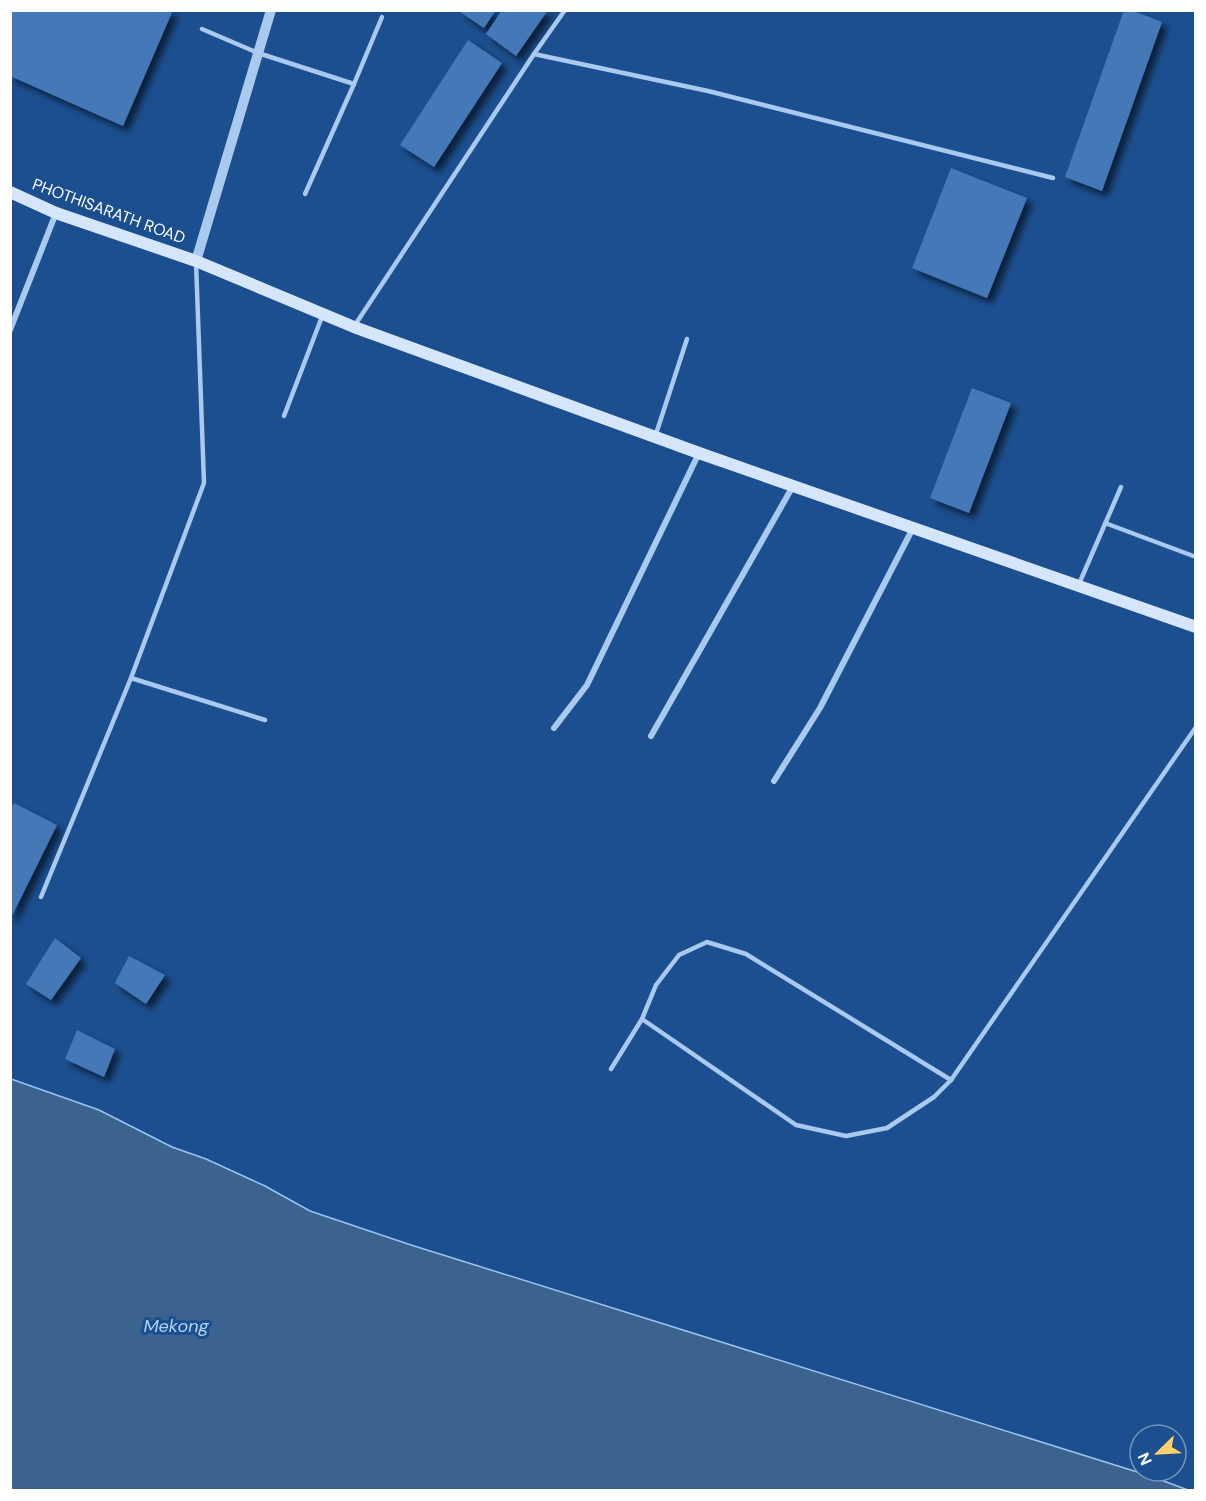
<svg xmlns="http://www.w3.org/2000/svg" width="1206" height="1501" viewBox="0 0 1206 1501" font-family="'DM Sans',sans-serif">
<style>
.water{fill:#3c6290;stroke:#9cc4f0;stroke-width:1.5}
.building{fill:#4478b7;filter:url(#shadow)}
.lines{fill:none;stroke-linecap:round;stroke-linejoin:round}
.service{stroke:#a9c9ee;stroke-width:4.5}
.minor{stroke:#a9c9ee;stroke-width:6}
.tertiary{stroke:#a9c9ee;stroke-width:10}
.secondary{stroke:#d6e6fa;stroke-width:12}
.labels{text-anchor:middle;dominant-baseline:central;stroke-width:6;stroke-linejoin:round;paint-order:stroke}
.street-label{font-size:16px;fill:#fff;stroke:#1b4f8f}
.water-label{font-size:18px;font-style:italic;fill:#b5d3f5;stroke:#1b4f8f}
</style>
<defs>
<filter id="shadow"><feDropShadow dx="5.5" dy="5.5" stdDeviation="3" flood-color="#0009"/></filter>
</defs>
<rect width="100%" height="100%" fill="#1b4f8f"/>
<!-- water -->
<path class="water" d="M11,1079L99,1110L172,1147L206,1159L265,1186L310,1211L411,1245L1150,1476L1188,1490H11Z"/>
<!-- building -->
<g class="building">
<path d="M10,10H173L123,126L10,76Z"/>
<path d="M457,10H496L484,28Z"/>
<path d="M502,10H548L516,56L486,34Z"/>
<path d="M1124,10H1131L1162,22L1102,191L1065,177Z"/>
<path d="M468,40L502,63L434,167L400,145Z"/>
<path d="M951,168L1027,198L987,298L912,268Z"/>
<path d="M972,388L1011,403L969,513L930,498Z"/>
<path d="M14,803L57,825L10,920V810Z"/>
<path d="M55,938L81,958L51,1000L26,984Z"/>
<path d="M129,956L165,975L146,1004L115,983Z"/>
<path d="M77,1030L115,1049L104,1077L65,1059Z"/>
</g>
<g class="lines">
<!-- service -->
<g class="service">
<path d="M202,29L258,53L354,84"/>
<path d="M534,54L708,91L1053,178"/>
<path d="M305,194L354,84L382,17"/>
<path d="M355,325L534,54L565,10"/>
<path d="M284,416L323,314"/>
<path d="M655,437L687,339"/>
<path d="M1105,523L1196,557"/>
<path d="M1079,584L1121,487"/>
<path d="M131,678L265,720"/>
<path d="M41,897L131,678L204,483L196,262"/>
<path d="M642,1019L796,1125L846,1136L887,1128L934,1097L951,1080L1196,727"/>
<path d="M611,1069L642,1019L656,985L679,955L707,942L746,954L951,1080"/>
</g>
<!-- minor -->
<g class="minor">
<path d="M10,330L56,213"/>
<path d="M554,728L587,685L699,453"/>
<path d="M651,736L793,486"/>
<path d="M774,781L820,708L913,528"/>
</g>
<!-- tertiary -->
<path class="tertiary" d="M196,261L271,10"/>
<!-- secondary -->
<path class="secondary" d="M10,192L56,213L196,261L354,327L699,453L1196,627"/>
</g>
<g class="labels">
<!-- street labels -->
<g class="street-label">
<text transform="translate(109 211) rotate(20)">PHOTHISARATH ROAD</text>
</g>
<!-- water labels -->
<g class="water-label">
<text x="176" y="1326">Mekong</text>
</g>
</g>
<!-- border -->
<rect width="1206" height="1501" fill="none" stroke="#ffffff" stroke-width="24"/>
<!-- north arrow -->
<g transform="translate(1158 1453) rotate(246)"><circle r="28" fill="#1b4f8f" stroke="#7695bc" stroke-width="1.5"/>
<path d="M0-4.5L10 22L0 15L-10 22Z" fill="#ffd166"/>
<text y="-9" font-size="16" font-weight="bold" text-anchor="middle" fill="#ffffff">N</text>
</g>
</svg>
